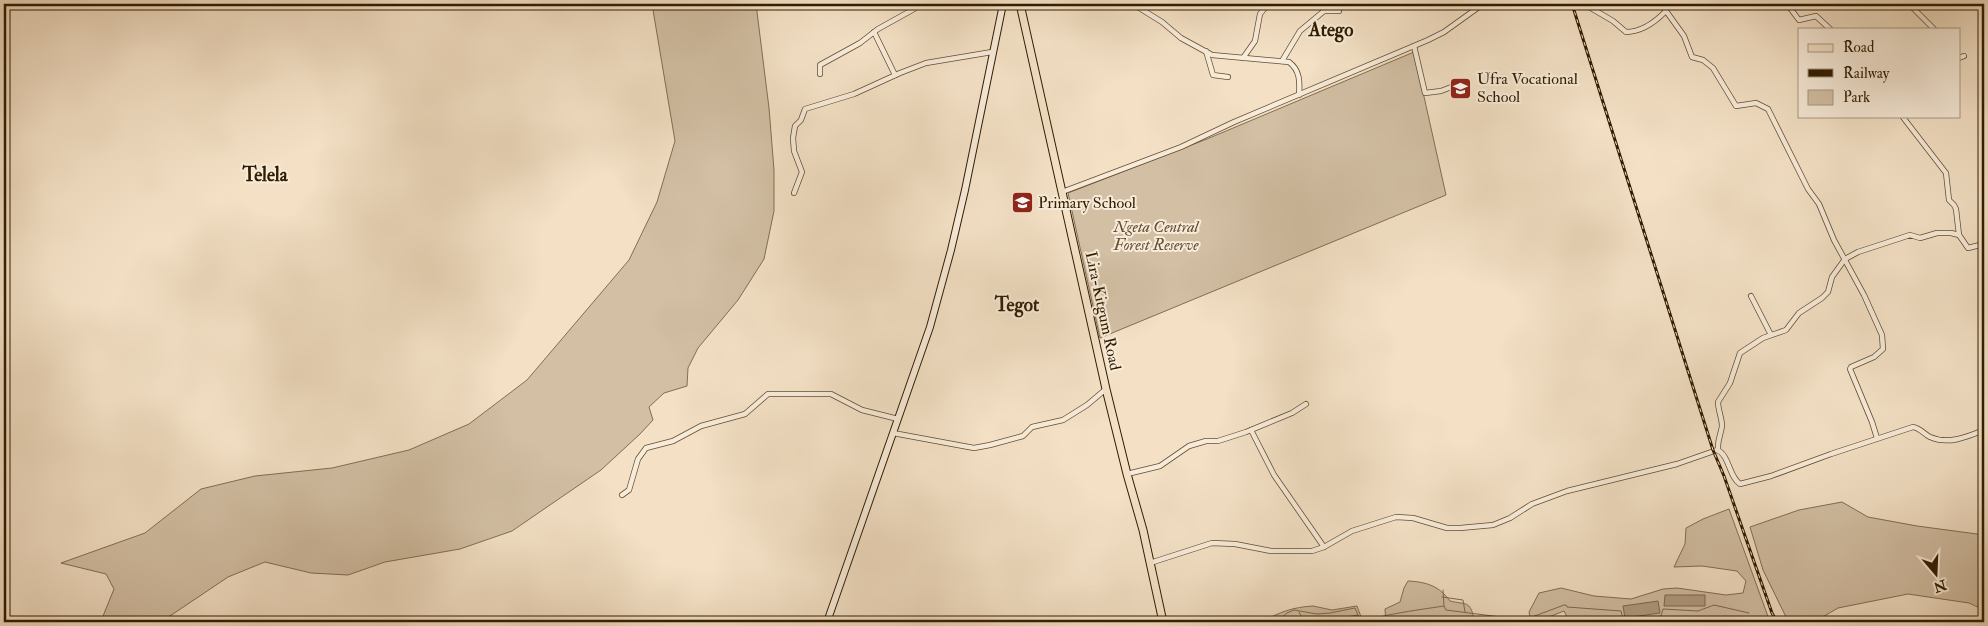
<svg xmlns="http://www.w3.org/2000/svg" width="1988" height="626" viewBox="0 0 1988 626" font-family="'IM FELL Double Pica',serif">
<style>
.green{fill:#d2bfa4;stroke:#826e52}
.water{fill:#b19d82;stroke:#7e694e}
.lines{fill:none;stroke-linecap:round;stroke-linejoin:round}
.stream{stroke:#7e694e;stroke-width:1}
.street-casing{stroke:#624d31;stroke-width:6}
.secondary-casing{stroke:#311c00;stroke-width:8}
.primary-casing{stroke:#311c00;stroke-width:9}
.street{stroke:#f7ebd9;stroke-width:4.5}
.secondary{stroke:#f7ebd9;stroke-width:6}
.primary{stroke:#f3e0c5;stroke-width:7}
.rail-casing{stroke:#311c00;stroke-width:3}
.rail{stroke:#f7ebd9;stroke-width:1;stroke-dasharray:4;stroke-linecap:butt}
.labels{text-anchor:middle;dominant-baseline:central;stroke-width:4;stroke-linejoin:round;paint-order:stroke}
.poi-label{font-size:16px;fill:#311c00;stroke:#f7ebd9;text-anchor:start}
.park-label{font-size:16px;font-style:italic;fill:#614d31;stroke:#f7ebd9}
.street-label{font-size:16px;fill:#311c00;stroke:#f7ebd9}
.quarter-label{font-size:19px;font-weight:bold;fill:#311c00;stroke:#f7ebd9}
</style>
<rect width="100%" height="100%" fill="#f3e0c5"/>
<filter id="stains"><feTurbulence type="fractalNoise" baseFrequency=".004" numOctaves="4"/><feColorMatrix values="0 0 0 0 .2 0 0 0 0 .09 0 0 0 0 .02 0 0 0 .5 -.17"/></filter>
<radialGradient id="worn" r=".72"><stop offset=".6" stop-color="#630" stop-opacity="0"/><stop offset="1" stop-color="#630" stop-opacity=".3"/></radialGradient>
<!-- green -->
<g class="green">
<path d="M652,4H756L769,108L774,170V211L764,259L738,300L698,348L688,368L687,386L664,393L649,407L653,420L640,434L601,470L512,531L460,549L385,562L348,575L311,573L265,562L228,577L170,616L152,622L101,621L114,589L106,574L61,563L145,533L201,489L255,476L332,468L409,450L469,424L527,380L629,260L657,202L675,141Z"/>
<path d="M1414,52L1446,195L1100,338L1068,193L1207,139Z"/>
<path d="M1842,502L1868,517L1917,526L1977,534L1984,533V610L1969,603L1908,594L1838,608L1814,622H1795L1786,617L1763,570L1750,527L1799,510Z"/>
<path d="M1729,509L1770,622H1575L1567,617L1564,611L1536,622H1531L1529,612L1539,593L1561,588L1594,596L1631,599L1663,589L1677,588L1726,595L1743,593L1746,581L1737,571L1702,566L1674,567L1685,544L1686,528L1703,519Z"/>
<path d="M1408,581C1427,582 1439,586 1450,601C1466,605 1470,600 1474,619L1448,618L1386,622L1385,609L1400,602L1404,588Z"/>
<path d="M1313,606L1332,610L1357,606L1363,622H1300L1296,618L1286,622H1262C1279,612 1294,607 1313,606Z"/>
</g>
<!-- water -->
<g class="water">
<path d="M1665,595H1705V606H1664Z"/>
<path d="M1658,601L1660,613L1625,618L1623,606Z"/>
</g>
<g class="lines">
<!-- stream -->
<g class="stream">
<path d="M1443,590L1444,606"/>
<path d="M1442,597L1463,600L1465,612"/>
<path d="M1299,612L1304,621H1324L1358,615L1364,622"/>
<path d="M1277,622L1287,613L1294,610L1317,614L1330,613L1355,608L1358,615"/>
<path d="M1365,622C1371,616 1431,608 1444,606L1446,610L1524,620L1564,605H1566L1567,607L1621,611L1623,619C1633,626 1649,620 1661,616L1663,609L1698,611L1714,605L1749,613"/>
</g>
<defs>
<g id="street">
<path d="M1133,4L1162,22L1181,38L1212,55L1289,62C1300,70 1300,82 1299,95"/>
<path d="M1320,4L1324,11"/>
<path d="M1584,4L1613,21L1626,32C1641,32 1654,23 1665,12"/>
<path d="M1661,4L1684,36L1692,57L1703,60L1713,68L1736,106L1756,103L1768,109L1808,189L1819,204L1834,240L1864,295L1882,335L1883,349L1874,357L1851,367L1850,369L1872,422L1877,438"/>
<path d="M1787,4L1799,20L1816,16L1830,29"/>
<path d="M1909,4L1934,29"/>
<path d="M874,32L895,75"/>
<path d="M1414,46L1425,93L1441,91L1459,84"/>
<path d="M1206,51L1213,75L1228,77"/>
<path d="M1243,58L1255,41L1260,14L1268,4"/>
<path d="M1959,58L1964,56"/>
<path d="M1282,61L1300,31L1324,11H1339"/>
<path d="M820,74V65L860,43L878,29L914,9L919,4"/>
<path d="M1902,116L1946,173L1949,200L1954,205L1956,209L1959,235L1968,248L1984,244"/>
<path d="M1062,192L1181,147L1234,122L1428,40L1444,32L1483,4"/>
<path d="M794,193L802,172L794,151L793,138L795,126L801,120L805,109L854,94L900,73L926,63L992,52"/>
<path d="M1751,296L1771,335"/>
<path d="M1251,430L1274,475L1324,547"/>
<path d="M893,433L974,448L990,445L1023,436L1032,427L1063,420L1087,405L1106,389"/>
<path d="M1718,450C1717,441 1721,434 1722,426C1722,418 1718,410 1718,402L1730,383L1740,353L1763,338L1786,330L1799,313L1822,298L1828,292L1832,277L1845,259L1858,252L1910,235L1920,238L1937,233H1951L1959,235"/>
<path d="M1127,474L1160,466L1189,446L1206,441H1218L1246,432L1292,413L1306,404"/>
<path d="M622,495L629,490L638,459L646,448L673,441L701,426L745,414L768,394H831L862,410L898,419"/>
<path d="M1150,563L1212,543L1235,544L1271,551H1312L1324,547L1352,531L1396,517L1413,518L1447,528H1460L1493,525L1510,518L1532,504L1567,491L1677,464L1717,450C1729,454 1729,477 1740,484L1771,476L1831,454L1913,427C1920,428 1924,434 1930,437C1948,445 1967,437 1984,430"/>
</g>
<path id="secondary" d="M827,622L930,327L951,250L965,190L1003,4"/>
<path id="primary" d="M1020,4L1106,389L1127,474L1143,530L1163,622"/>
</defs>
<!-- street casing -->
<use href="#street" class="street-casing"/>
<!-- secondary casing -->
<use href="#secondary" class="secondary-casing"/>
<!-- primary casing -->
<use href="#primary" class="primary-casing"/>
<!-- street -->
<use href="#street" class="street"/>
<!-- secondary -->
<use href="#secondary" class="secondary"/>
<!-- primary -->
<use href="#primary" class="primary"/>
<defs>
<path id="rail" d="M1572,4L1713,450L1724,476L1772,613L1777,622"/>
</defs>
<!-- rail casing -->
<use href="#rail" class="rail-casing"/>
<!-- rail -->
<use href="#rail" class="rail"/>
</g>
<!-- icons -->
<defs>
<symbol id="school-square" viewBox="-11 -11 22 22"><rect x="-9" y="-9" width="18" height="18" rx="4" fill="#8f2418" stroke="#f7ebd9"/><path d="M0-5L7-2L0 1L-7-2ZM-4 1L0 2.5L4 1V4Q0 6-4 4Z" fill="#fff"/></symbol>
</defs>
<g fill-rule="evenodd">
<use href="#school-square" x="1448" y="76" width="25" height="25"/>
<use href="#school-square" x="1010" y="190" width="25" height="25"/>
</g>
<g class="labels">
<!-- poi labels -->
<g class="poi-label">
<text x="1477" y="79">Ufra Vocational<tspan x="1477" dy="18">School</tspan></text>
<text x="1038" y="203">Primary School</text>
</g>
<!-- park labels -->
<g class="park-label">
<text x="1156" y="227">Ngeta Central<tspan x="1156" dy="18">Forest Reserve</tspan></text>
</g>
<!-- street labels -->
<g class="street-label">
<text transform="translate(1103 311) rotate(78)">Lira-Kitgum Road</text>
</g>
<!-- quarter labels -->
<g class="quarter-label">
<text x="1331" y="30">Atego</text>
<text x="265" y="175">Telela</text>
<text x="1017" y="305">Tegot</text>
</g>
</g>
<!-- margin -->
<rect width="1988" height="626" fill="none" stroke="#f3e0c5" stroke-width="20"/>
<rect x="5" y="5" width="1978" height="616" fill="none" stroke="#311c00" stroke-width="2.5"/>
<rect x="10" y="10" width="1968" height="606" fill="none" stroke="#311c00"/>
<!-- legend -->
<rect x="1798" y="28" width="162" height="90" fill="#f7ebd9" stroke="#a89882"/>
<rect x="1808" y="44" width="25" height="8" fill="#f3e0c5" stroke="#a89882"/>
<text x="1843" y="52" font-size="15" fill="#311c00">Road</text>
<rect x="1808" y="69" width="25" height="8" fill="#311c00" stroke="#a89882"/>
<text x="1843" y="78" font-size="15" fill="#311c00">Railway</text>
<rect x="1808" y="90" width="25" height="15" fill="#d2bfa4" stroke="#a89882"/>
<text x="1843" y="102" font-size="15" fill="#311c00">Park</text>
<!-- north arrow -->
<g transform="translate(1936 574) rotate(161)" stroke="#f7ebd9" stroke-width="4" paint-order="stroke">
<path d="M0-4L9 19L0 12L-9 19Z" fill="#311c00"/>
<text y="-8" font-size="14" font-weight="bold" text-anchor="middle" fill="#311c00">N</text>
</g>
<rect width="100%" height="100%" filter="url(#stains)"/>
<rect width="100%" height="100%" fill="url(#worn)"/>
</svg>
